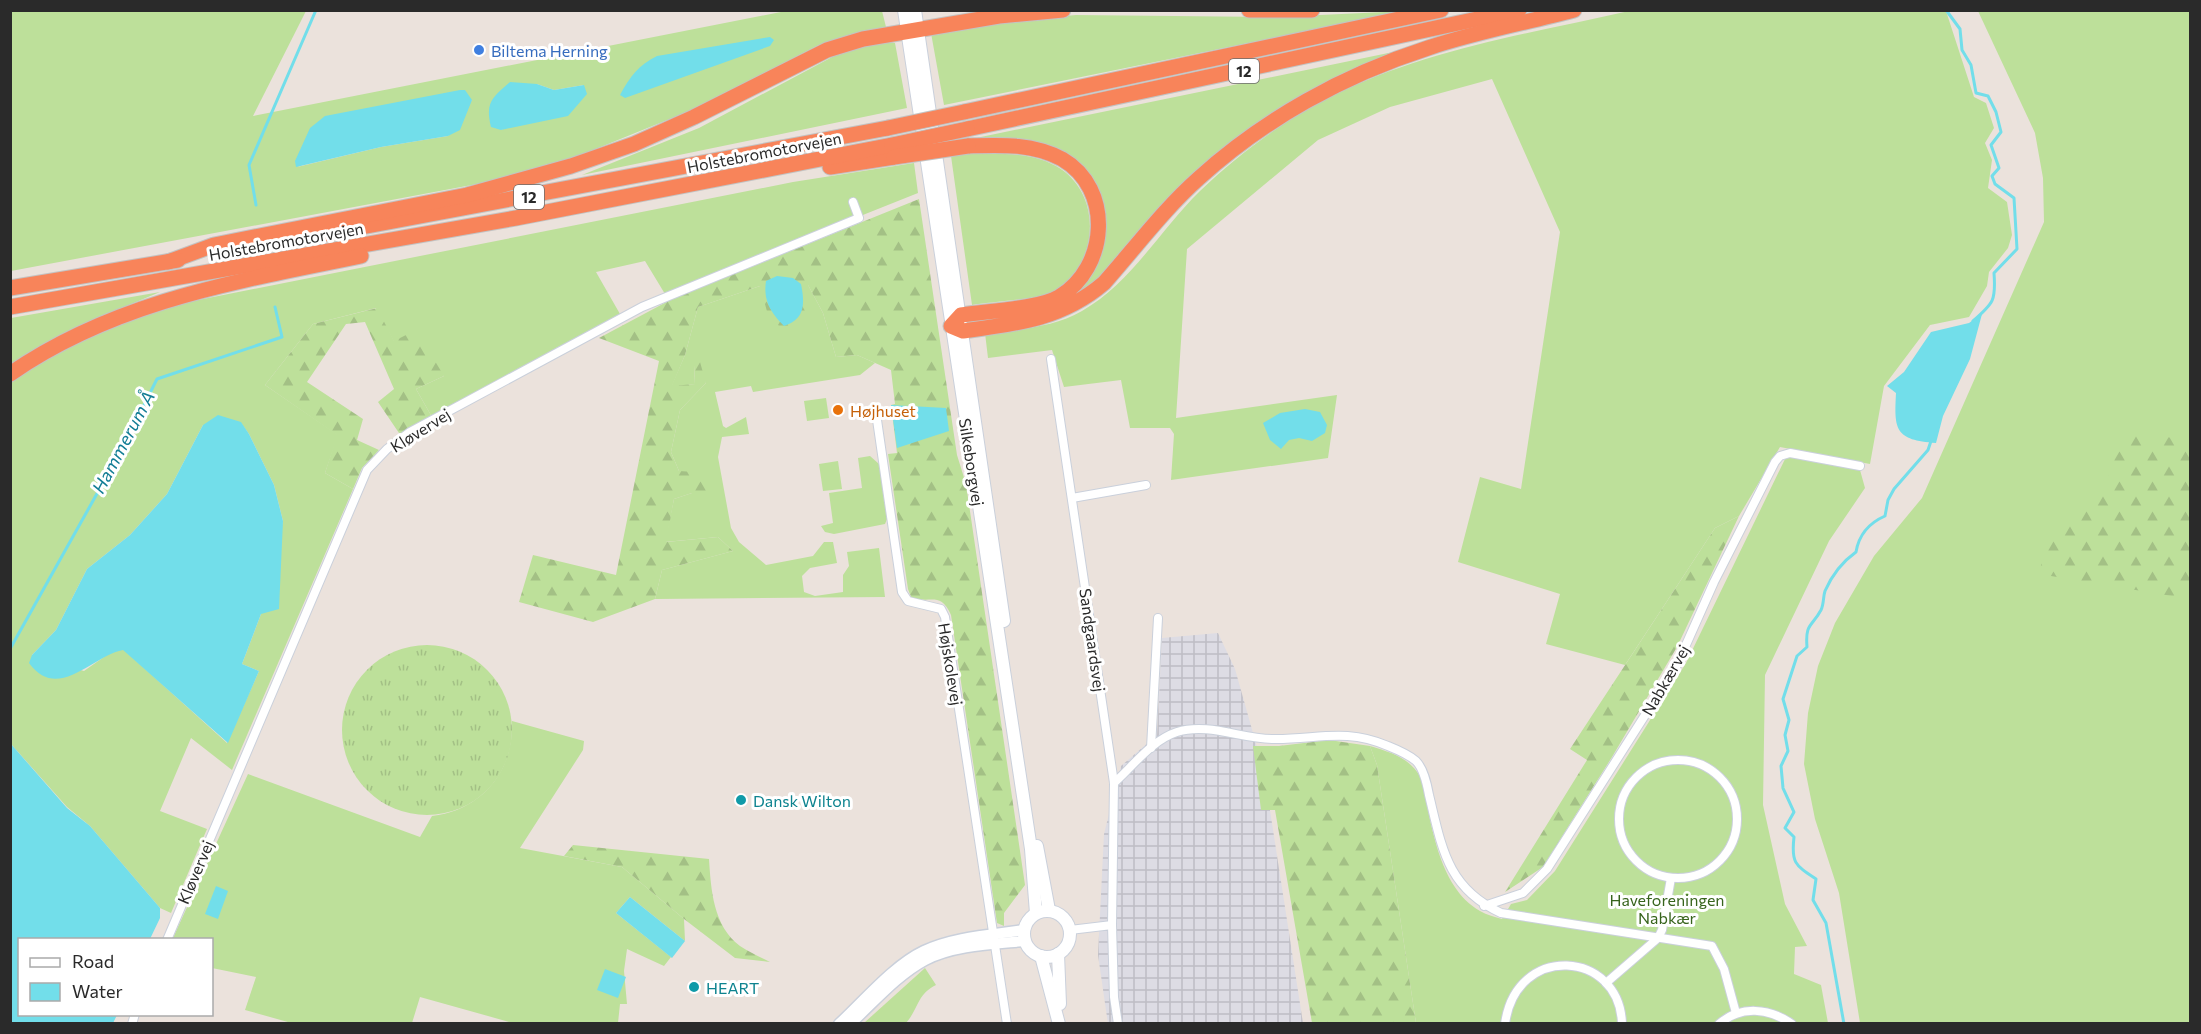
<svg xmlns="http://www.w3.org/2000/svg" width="2201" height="1034" viewBox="0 0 2201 1034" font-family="Commissioner,sans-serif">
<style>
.industrial{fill:url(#industrial-grid)}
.grass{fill:#bde09a;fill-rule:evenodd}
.forest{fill:url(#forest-firs)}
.park{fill:url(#park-tufts)}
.water{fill:#72deea}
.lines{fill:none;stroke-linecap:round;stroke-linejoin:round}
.stream{stroke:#72deea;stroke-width:3}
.minor-casing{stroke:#cad0db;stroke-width:10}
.tertiary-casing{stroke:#cad0db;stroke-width:13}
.secondary-casing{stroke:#cad0db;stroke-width:14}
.motorway-casing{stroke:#c3c3c3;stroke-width:17}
.minor{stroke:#fff;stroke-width:8}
.tertiary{stroke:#fff;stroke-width:10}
.secondary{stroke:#fff;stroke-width:12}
.motorway{stroke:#f8845a;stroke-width:15}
.motorway-bridge-casing{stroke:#c3c3c3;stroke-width:17;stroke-linecap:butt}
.motorway-bridge{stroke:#f8845a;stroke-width:15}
.shop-dot{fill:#3f7fe0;stroke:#fff;stroke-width:2}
.food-dot{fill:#e8710a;stroke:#fff;stroke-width:2}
.culture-dot{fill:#0f9aa8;stroke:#fff;stroke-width:2}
.labels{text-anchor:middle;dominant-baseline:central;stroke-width:6;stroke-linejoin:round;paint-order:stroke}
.shield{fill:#fff;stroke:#6a6a6a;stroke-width:1.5}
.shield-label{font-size:15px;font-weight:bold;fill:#2a2a2a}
.shop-label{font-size:16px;fill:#366cbe;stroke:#fff;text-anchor:start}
.street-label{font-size:16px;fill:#2a2a2a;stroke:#fff}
.food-label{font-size:16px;fill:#c56008;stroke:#fff;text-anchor:start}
.culture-label{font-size:16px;fill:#0d838f;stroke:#fff;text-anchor:start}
.park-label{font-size:16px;fill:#37641c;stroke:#fff}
.water-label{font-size:18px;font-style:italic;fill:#127d95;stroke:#fff}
</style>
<defs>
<pattern id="industrial-grid" width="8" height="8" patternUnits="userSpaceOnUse" patternTransform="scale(1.5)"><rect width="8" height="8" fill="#dddce4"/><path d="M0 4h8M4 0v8" fill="none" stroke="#bebdc4"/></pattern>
<pattern id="forest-firs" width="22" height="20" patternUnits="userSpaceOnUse" patternTransform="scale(1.5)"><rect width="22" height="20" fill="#bde09a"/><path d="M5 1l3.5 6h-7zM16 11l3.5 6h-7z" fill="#a3c085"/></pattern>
<pattern id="park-tufts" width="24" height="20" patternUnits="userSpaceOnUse" patternTransform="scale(1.5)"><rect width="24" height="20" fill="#bde09a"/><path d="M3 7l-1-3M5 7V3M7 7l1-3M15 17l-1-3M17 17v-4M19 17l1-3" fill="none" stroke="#a3c085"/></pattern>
</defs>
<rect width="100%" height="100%" fill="#ebe2dc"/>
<!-- industrial -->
<path class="industrial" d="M1218,633L1235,669L1264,772L1303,1023L1108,1024L1098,955L1104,834L1121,766L1157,735L1162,638Z"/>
<!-- grass -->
<g class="grass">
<path d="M11,11H306L253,116L786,11H882L886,27L819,45L687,112L566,161L477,184L11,271ZM537,84L554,90L584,85L501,130ZM472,100L448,136L381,147L297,167Z"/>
<path d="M1406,11L944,105L931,33L1001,22L1076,15L1277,17Z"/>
<path d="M1629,11H1946L1974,97L1986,103L1994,128L1985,143L1992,160L1988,188L2007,202L2012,235L2008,248L1989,272L1987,286L1969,317L1930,325L1884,386L1870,464L1780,447L1739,516L1715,528L1625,665L1546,644L1560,594L1458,562L1480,477L1521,489L1560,232L1492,79L1390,107L1318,140L1187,249L1176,418L1337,395L1328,458L1171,480L1174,434L1170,428H1130L1121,380L1064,387L1052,350L988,358L985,333C1018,329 1053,328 1082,311C1131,283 1160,230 1200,191C1236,156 1283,121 1328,98C1422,50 1528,34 1629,11Z"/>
<path d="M1978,11H2190V1023H1860L1839,893L1815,819L1804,764L1808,713L1818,666L1835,623L1874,556L1922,498L2044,222L2043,178L2035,133Z"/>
<path d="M882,41L895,43L907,108L582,175L699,128L834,56Z"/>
<path d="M1398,51L1322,84L1262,120L1194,172L1098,280L1072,298C1082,286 1094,273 1100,257C1113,223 1098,170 1065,152C1039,138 1005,138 976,138Z"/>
<path d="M966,154C996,154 1029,151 1056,166C1104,193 1099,265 1054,292C1042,299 989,302 972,305L951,156Z"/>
<path d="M914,163L918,193L665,294L645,261L596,272L620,314L432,417L416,389L444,376L394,342L376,308L313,324L265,385L338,435L325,473L353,489L232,770L191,738L160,811L207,829L171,913L160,908L90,826L67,807L11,744L10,383C53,350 122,323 173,305L793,182ZM241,423L249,434L274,485L283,521L261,614L242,664L259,671L227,743L123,649L111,652L84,671L32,655L56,630L87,569L130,535L167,494L203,425Z"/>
<path d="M807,283L823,313L836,357L857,355L875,363L860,375L753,392L751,386L715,392L723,426L726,428L746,417L749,434L722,437L718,457L731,528L739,542L766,565L813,556L824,542H833L837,563L810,568L802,576L804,592L815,596L843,592V575L849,566L847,552L879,548L885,597L655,599L662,570L733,551L718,537L665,542L674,499L692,493L714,492L679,471L671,452L680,410L706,383L694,365L695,384L671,387L685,355L698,307L760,286Z"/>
<path d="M160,292L74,328L11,366V318Z"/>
<path d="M826,398L829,418L807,421L804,401Z"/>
<path d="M870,456L879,464L887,519L885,524L834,534L825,532L821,526L833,523L829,493L862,488L858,458Z"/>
<path d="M1786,457L1805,458L1860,470L1865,488L1829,541L1765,675L1763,805L1785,904L1807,946L1795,947L1794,974L1821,985L1828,1023H1416L1377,765L1370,746C1392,753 1409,757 1421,778C1432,822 1437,886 1480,911C1487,915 1495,917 1502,919L1511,904L1527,900L1555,871L1686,663Z"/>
<path d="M838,461L842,489L823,491L819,464Z"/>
<path d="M512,721L584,741L583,750L520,848L622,867L684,919L685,941L630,897L616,913L671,957L664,966L627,949L624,971L627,1004H620L618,1023H513L420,997L412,1023L295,1024L245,1010L256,977L212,968V940H172L248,774L420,837L432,816C482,810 514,771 512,721Z"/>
<path d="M925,968L936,985C917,994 918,1010 906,1023H864Z"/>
</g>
<!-- forest -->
<g class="forest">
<path d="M919,199L957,455L966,484L1025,885L1004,913V926L997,923L951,615C940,590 930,605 911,597L908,589L888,454L897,453L891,405L895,404L891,370L857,355L836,357L823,313L808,285L812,311L795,328L782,329L768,315L760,286L698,307L685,355L672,386L695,384L694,365L700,362L706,383L680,410L671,452L679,471L709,473L715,493H692L674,499L666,542L718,537L733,551L662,570L655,599L593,622L519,602L533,555L616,575L659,361L599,338L674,298Z"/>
<path d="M377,308L394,341L416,330L444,376L416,389L432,417L401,436L378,402L394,389L365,322L346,324L307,382L363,419L357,440L379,450L362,468L353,489L325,473L337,435L265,385L313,324Z"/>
<path d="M2115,433L2190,439V599L2039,574L2049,531L2108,477Z"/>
<path d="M1739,516L1677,647L1612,757L1543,867L1505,892L1587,760L1570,749L1715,528Z"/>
<path d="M1329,740L1370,746L1377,765L1416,1023H1312L1275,810H1261L1253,746H1279Z"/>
<path d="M573,845L709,859C711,889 713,926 740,946C749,952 760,957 770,962L735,958L684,919L622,867L564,856Z"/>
</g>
<!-- park -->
<circle class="park" cx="427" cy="730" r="85"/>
<!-- water -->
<g class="water">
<path d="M770,37L774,40L770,46L625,98L620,95C630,76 639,65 657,56Z"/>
<path d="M510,82L537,84L554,90L584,85L587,94L568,116L501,130L491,127C485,102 492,98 510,82Z"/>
<path d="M460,90H465L472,100L460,130L448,136L381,147L296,167L295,161L310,128L325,116Z"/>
<path d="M777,276L793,278L801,284C805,304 805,319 784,326C771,313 763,301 766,281Z"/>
<path d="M1982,314L1970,359L1943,416L1936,443C1895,440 1894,430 1896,393L1887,386L1904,372L1931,332L1969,323Z"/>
<path d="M891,405L946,408L949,431L897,448Z"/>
<path d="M1305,409L1320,412L1327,425L1325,433L1312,441L1299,438L1289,440L1281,449L1270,440L1263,423L1280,413Z"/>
<path d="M218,415L241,422L249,434L274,485L283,521L279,609L261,614L242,664L259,671L228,743L123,650C93,655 58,703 29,663L32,655L56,630L87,569L130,535L167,494L203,425Z"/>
<path d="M11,744L67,808L90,826L160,908V918L150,939L20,940V1014L117,1015L113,1023H11Z"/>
<path d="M216,886L228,891L218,919L205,914Z"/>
<path d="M630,897L685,941L672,958L616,913Z"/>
<path d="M605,969L626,977L618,998L597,990Z"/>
</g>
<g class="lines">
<!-- stream -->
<g class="stream">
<path d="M1946,10L1960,29L1962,50L1971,65L1976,93L1988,96L1996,112L2001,132L1991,145L1999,168L1992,176L1995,184L2014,198L2017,249L1994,273C1996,300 1994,303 1973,321"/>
<path d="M256,205L249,165L316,10"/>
<path d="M10,649L122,449L157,379L282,337L275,307"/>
<path d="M1844,1024L1826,923L1813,900L1816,879C1795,865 1791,863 1794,837L1785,828L1794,812L1783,788L1781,766L1788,751L1785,735L1789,720L1783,699L1797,656L1807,647C1805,623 1812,627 1821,610C1824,604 1823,597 1825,591C1832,575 1842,562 1856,552C1859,534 1869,523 1885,516L1888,500L1894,489L1928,450L1931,441"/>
</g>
<defs>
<g id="minor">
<path d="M1051,359L1114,783L1112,925L1114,997L1118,1024"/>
<path d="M876,413L902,592L908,601L941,609L945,617L1007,1024"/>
<path d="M1072,498L1146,485"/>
<path d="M1151,748L1158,618"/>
<circle cx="1678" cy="819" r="59"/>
<path d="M1114,783C1133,766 1152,740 1177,732C1209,722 1244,740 1276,739C1319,739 1346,728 1388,746C1398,750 1408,754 1416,761C1424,769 1427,784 1429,795C1442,848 1447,888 1501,913L1712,946L1724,969L1736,1013"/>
<path d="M1484,906L1523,893L1547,869L1677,665L1714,582L1775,462L1780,456L1790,453L1860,466"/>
<path d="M1070,930L1112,925"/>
<path d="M167,940L367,470L387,449L410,432L642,307L859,218L853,202"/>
<path d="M1606,983L1658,938L1662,930L1671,878"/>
<path d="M132,1024L135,1014"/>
<path d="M1505,1024C1516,942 1620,950 1622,1024"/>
<path d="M1719,1024C1741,1005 1769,1008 1792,1024"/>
</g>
<g id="tertiary">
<path d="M839,1024C864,1001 894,965 924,951C954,937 991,935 1024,930"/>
<path d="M850,1024C874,1002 897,975 925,960C953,945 993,944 1025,941"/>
</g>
<g id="secondary">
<path d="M904,10L1031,849L1036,913"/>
<path d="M915,10L1004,621"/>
<path d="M1037,846L1049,910"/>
<circle cx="1047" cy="934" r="23"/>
<path d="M1058,954L1060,1004"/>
<path d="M1041,956L1059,1024"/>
</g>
<g id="motorway">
<path d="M1249,10H1312"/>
<path d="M964,112L1441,10"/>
<path d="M967,129L1519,10"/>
<path d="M968,146C1000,145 1032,143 1062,159C1114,189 1108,268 1059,297C1039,309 986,311 961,315L951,326L963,331C1016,324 1062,319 1104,283C1135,248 1164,209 1199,178C1264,119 1344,75 1428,48C1475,32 1525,23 1574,10"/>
<path d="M830,167L894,157"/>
<path d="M287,241L888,128"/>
<path d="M168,262L214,245L467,195L571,166L634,144L694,117L827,50L863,39L999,16L1063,10"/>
<path d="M10,288L178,260"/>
<path d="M10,307L516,218L892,145"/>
<path d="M10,374C115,301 239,281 361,256"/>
</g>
</defs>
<!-- minor casing -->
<use href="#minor" class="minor-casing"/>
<!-- tertiary casing -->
<use href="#tertiary" class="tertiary-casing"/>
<!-- secondary casing -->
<use href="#secondary" class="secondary-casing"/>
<!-- motorway casing -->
<use href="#motorway" class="motorway-casing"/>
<!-- minor -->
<use href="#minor" class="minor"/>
<!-- tertiary -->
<use href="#tertiary" class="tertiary"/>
<!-- secondary -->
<use href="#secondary" class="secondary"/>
<!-- motorway -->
<use href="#motorway" class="motorway"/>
<defs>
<g id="motorway-bridge">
<path d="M888,128L964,112"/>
<path d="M892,145L967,129"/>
<path d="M894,157L968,146"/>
</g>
</defs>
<!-- motorway-bridge casing -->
<use href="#motorway-bridge" class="motorway-bridge-casing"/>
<!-- motorway-bridge -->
<use href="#motorway-bridge" class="motorway-bridge"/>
</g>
<!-- markers -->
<circle class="shop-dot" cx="479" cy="50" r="6"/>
<circle class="food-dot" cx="838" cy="410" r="6"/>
<g class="culture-dot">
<circle cx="741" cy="800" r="6"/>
<circle cx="694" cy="987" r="6"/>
</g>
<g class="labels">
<!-- shield labels -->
<g class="shield">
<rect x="1229" y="59" width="30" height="24" rx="4.5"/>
<rect x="514" y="185" width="30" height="24" rx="4.5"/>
</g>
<g class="shield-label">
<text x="1244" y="71">12</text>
<text x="529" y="197">12</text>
</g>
<!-- shop labels -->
<g class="shop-label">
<text x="491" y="50">Biltema Herning</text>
</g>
<!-- street labels -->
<g class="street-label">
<text transform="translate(764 152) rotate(-11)">Holstebromotorvejen</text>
<text transform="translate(286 241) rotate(-10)">Holstebromotorvejen</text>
<text transform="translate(420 430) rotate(-32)">Kløvervej</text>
<text transform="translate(972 462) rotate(81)">Silkeborgvej</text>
<text transform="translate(1093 640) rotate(82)">Sandgaardsvej</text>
<text transform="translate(951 664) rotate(81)">Højskolevej</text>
<text transform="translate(1665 680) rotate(-60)">Nabkærvej</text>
<text transform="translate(195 872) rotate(-67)">Kløvervej</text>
</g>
<!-- food labels -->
<g class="food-label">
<text x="850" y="410">Højhuset</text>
</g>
<!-- culture labels -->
<g class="culture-label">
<text x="753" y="800">Dansk Wilton</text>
<text x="706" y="987">HEART</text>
</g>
<!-- park labels -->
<g class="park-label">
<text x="1667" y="899">Haveforeningen<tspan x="1667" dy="18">Nabkær</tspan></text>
</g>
<!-- water labels -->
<g class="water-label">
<text transform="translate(123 442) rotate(-62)">Hammerum Å</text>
</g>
</g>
<!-- border -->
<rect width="2201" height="1034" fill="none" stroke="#2a2a2a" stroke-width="24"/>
<!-- legend -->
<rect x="18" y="938" width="195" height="78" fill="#ffffff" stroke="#aaaaaa" stroke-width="1.5"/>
<rect x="30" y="958" width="30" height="9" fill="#ffffff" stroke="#aaaaaa" stroke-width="1.5"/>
<text x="72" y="968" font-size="18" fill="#2a2a2a">Road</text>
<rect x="30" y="983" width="30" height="18" fill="#72deea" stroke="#aaaaaa" stroke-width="1.5"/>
<text x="72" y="998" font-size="18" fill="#2a2a2a">Water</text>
</svg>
